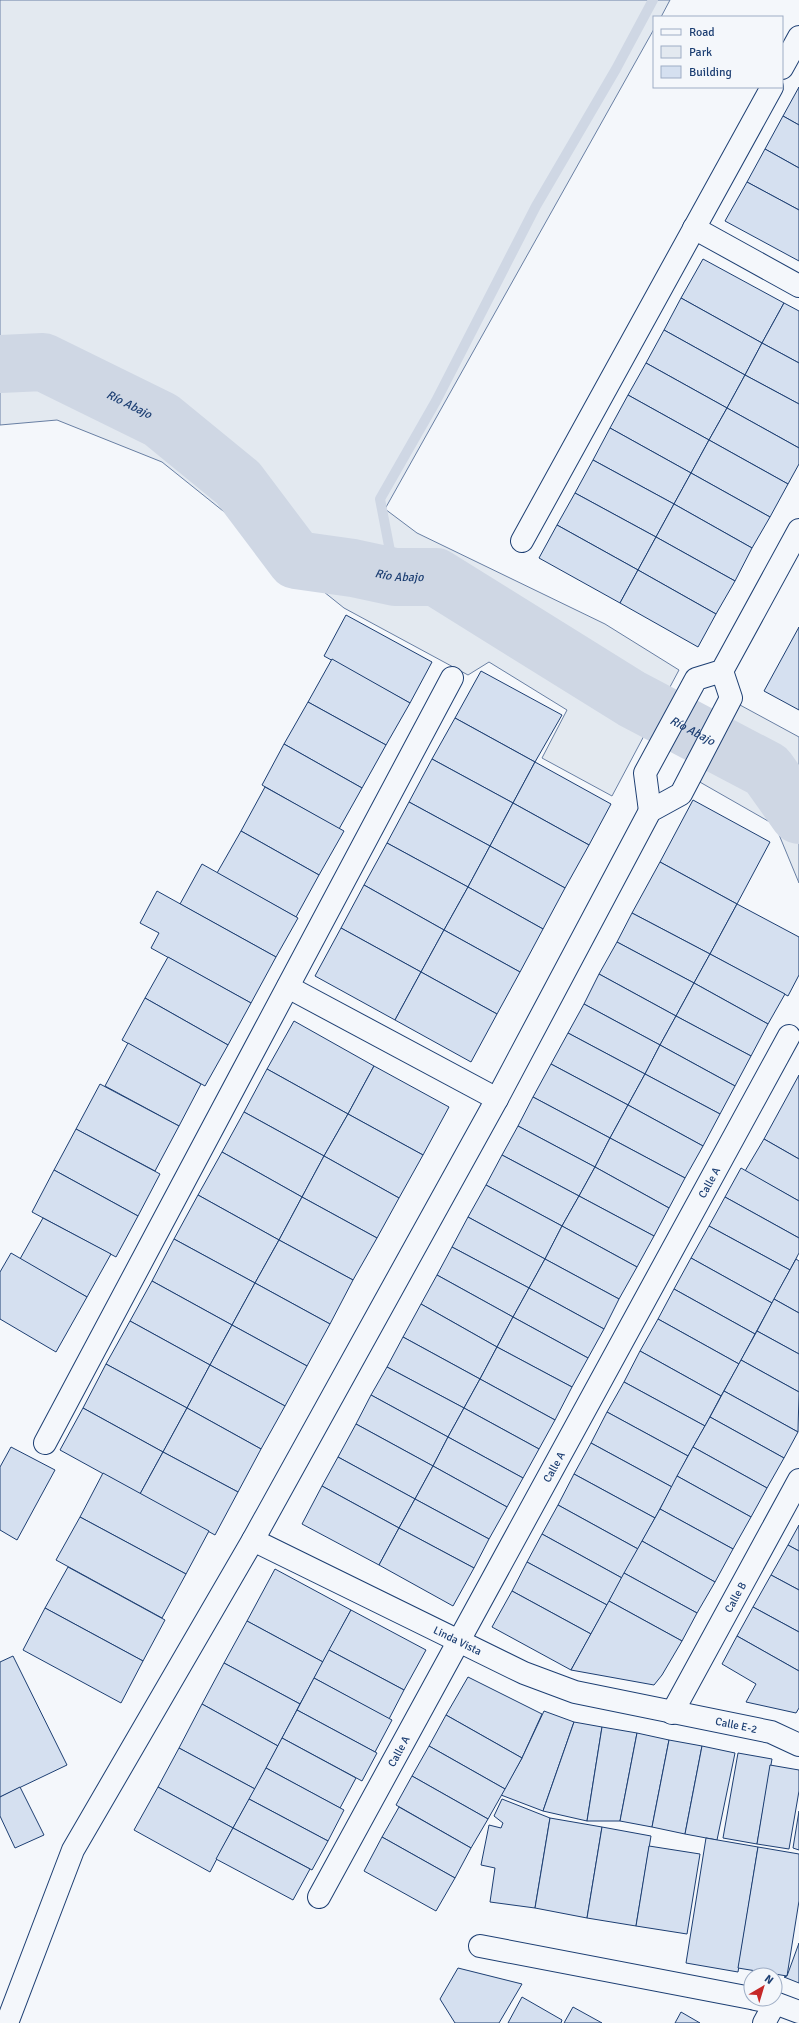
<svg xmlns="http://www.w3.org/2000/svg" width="799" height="2023" viewBox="0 0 799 2023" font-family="Signika,sans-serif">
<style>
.green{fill:#e3e9f0;stroke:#687fa3}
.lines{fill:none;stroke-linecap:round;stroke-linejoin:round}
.stream{stroke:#cfd7e4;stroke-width:10}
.river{stroke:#cfd7e4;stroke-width:58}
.building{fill:#d5e0f0;stroke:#1d3f73}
.street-casing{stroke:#1d3f73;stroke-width:24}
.secondary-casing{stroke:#1d3f73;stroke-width:24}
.street{stroke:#f4f7fb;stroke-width:22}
.secondary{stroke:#f4f7fb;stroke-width:22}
.labels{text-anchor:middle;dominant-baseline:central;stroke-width:3;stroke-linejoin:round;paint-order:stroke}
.street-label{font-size:11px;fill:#1d3f73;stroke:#f4f7fb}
.water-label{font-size:12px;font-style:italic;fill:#1d3f73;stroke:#f4f7fb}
</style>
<rect width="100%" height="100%" fill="#f4f7fb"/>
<!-- green -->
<g class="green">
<path d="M0,0H670L661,17H654V29L385,509L417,533L605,624L679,670L612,796L542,758L567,710L489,662L468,675L344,608L162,462L57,420L0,425Z"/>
<path d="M740,705L799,737V883L775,825L698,781Z"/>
</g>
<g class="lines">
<!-- stream -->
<path class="stream" d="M395,577L380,499L436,401L536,206L616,69L653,0"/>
<!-- river -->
<path class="river" id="s1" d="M0,364L43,362L161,420L238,483L296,560L353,568L395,577H436L632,699L767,770L799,815"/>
</g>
<!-- building -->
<g class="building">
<path d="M799,87V125L783,116Z"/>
<path d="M783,116L799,125V168L765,149Z"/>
<path d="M765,149L799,168V210L747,182Z"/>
<path d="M747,182L799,210V261L725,221Z"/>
<path d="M703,259L784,303L762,343L681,298Z"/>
<path d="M681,298L762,343L745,375L664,330Z"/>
<path d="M784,303L799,311V363L762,343Z"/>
<path d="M664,330L745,375L727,408L646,363Z"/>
<path d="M762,343L799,363V404L745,375Z"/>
<path d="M646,363L727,408L709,440L628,395Z"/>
<path d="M745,375L799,404V448L727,408Z"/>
<path d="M628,395L709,440L691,473L610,428Z"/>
<path d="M727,408L799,448V464L788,484L709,440Z"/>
<path d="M610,428L691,473L674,504L593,460Z"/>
<path d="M709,440L788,484L770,517L691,473Z"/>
<path d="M593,460L674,504L656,537L575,493Z"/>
<path d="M691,473L770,517L752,548L674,504Z"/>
<path d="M575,493L656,537L638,570L557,525Z"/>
<path d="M674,504L752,548L735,581L656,537Z"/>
<path d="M557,525L638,570L620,603L539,558Z"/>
<path d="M656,537L735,581L716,614L638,570Z"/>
<path d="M638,570L716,614L698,647L620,603Z"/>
<path d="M346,615L432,662L410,703L324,656Z"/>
<path d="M799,627V710L764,691Z"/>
<path d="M332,659L410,703L386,745L308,702Z"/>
<path d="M481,671L562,715L535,762L455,718Z"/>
<path d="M308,702L386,745L362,788L284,744Z"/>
<path d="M455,718L535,762L513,803L432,759Z"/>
<path d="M284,744L362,788L339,829L262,785Z"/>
<path d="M432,759L513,803L490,846L409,802Z"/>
<path d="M535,762L611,804L589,845L513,803Z"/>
<path d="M265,787L344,831L319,875L241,831Z"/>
<path d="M693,800L770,842L737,904L660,862Z"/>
<path d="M409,802L490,846L468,887L387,843Z"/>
<path d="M513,803L589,845L565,888L490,846Z"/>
<path d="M241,831L319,875L296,917L217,873Z"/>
<path d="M387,843L468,887L444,930L364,885Z"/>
<path d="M490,846L565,888L543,929L468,887Z"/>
<path d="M660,862L737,904L710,954L632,913Z"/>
<path d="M202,864L298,918L276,957L180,904Z"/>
<path d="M364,885L444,930L421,972L341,928Z"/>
<path d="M468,887L543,929L520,972L444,930Z"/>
<path d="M157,891L276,957L251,1003L151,948L159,933L140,923Z"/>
<path d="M737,904L799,937V975L788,996L710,954Z"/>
<path d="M632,913L710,954L694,983L617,942Z"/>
<path d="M341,928L421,972L395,1020L315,976Z"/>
<path d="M444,930L520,972L497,1014L421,972Z"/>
<path d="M617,942L694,983L676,1016L599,974Z"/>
<path d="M710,954L785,994L768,1024L694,983Z"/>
<path d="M168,957L251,1003L228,1045L145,998Z"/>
<path d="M421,972L497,1014L471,1062L395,1020Z"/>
<path d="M599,974L676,1016L660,1045L584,1004Z"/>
<path d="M694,983L768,1024L751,1056L676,1016Z"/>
<path d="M145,998L228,1045L205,1086L122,1040Z"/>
<path d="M584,1004L660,1045L645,1074L568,1033Z"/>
<path d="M676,1016L751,1056L735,1086L660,1045Z"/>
<path d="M294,1021L374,1066L348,1114L267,1069Z"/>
<path d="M568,1033L645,1074L628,1105L551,1064Z"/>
<path d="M128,1043L201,1084L179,1126L105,1086Z"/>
<path d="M660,1045L735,1086L720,1114L645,1074Z"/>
<path d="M551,1064L628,1105L610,1138L533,1097Z"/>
<path d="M374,1066L449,1107L423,1155L348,1114Z"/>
<path d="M267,1069L348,1114L324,1156L244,1112Z"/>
<path d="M645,1074L720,1114L703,1146L628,1105Z"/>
<path d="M799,1075V1159L764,1139Z"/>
<path d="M100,1084L179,1126L155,1171L76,1129Z"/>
<path d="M533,1097L610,1138L595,1167L518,1126Z"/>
<path d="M628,1105L703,1146L685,1178L610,1138Z"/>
<path d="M244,1112L324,1156L302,1197L222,1152Z"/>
<path d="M348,1114L423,1155L399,1198L324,1156Z"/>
<path d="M518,1126L595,1167L579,1196L502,1155Z"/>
<path d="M76,1129L160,1174L138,1216L54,1170Z"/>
<path d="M610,1138L685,1178L669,1208L595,1167Z"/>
<path d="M764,1139L799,1159V1201L745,1171Z"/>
<path d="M222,1152L302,1197L279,1240L198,1195Z"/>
<path d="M502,1155L579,1196L562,1226L486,1185Z"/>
<path d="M324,1156L399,1198L377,1238L302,1197Z"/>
<path d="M595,1167L669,1208L654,1236L579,1196Z"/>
<path d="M741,1168L799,1201V1238L725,1197Z"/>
<path d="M54,1170L138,1216L116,1257L32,1212Z"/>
<path d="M486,1185L562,1226L545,1259L468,1217Z"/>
<path d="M198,1195L279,1240L255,1283L174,1239Z"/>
<path d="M579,1196L654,1236L637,1267L562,1226Z"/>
<path d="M302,1197L377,1238L353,1280L279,1240Z"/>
<path d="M725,1197L799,1238V1253L790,1270L709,1226Z"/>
<path d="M468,1217L545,1259L529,1288L452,1247Z"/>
<path d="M43,1218L111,1254L87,1297L20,1259Z"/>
<path d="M562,1226L637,1267L619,1299L545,1259Z"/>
<path d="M709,1226L790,1270L772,1303L691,1258Z"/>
<path d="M174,1239L255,1283L232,1325L152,1281Z"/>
<path d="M279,1240L353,1280L330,1324L255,1283Z"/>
<path d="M452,1247L529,1288L513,1317L437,1275Z"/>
<path d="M11,1253L87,1297L56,1352L0,1319V1272Z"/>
<path d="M691,1258L772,1303L755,1334L674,1289Z"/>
<path d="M545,1259L619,1299L604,1329L529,1288Z"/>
<path d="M796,1259L799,1261V1313L774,1299Z"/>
<path d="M437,1275L513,1317L497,1347L421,1304Z"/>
<path d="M152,1281L232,1325L210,1365L130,1321Z"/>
<path d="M255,1283L330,1324L307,1366L232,1325Z"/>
<path d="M529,1288L604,1329L588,1358L513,1317Z"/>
<path d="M674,1289L755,1334L739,1364L658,1319Z"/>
<path d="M774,1299L799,1313V1354L757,1331Z"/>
<path d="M421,1304L497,1347L480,1379L403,1337Z"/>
<path d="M513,1317L588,1358L572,1387L497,1347Z"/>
<path d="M658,1319L739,1364L721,1396L640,1351Z"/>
<path d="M130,1321L210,1365L187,1408L106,1364Z"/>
<path d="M232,1325L307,1366L285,1406L210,1365Z"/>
<path d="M757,1331L799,1354V1392L741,1360Z"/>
<path d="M403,1337L480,1379L464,1408L387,1367Z"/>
<path d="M497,1347L572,1387L555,1420L480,1379Z"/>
<path d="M640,1351L721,1396L705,1426L624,1382Z"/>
<path d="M741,1360L799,1392L798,1432L724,1391Z"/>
<path d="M106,1364L187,1408L163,1452L83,1408Z"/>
<path d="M210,1365L285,1406L261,1449L187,1408Z"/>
<path d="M387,1367L464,1408L448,1437L371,1395Z"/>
<path d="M480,1379L555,1420L539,1449L464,1408Z"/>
<path d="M624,1382L705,1426L688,1456L607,1412Z"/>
<path d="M724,1391L798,1432L784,1458L710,1417Z"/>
<path d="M371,1395L448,1437L433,1466L356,1424Z"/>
<path d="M83,1408L163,1452L140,1494L60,1450Z"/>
<path d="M187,1408L261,1449L238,1492L163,1452Z"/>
<path d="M464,1408L539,1449L523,1478L448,1437Z"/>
<path d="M607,1412L688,1456L672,1487L591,1443Z"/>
<path d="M710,1417L784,1458L767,1488L693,1447Z"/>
<path d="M356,1424L433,1466L415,1499L338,1457Z"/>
<path d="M448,1437L523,1478L507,1507L433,1466Z"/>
<path d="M591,1443L672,1487L655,1518L574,1474Z"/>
<path d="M11,1447L55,1470L17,1540L0,1530V1467Z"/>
<path d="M693,1447L767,1488L751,1517L677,1476Z"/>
<path d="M163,1452L238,1492L215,1535L140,1494Z"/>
<path d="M338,1457L415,1499L399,1528L322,1486Z"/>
<path d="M433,1466L507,1507L489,1539L415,1499Z"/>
<path d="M103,1473L209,1531L186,1574L80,1517Z"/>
<path d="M574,1474L655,1518L638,1549L558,1505Z"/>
<path d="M677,1476L751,1517L733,1549L660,1509Z"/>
<path d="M322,1486L399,1528L379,1565L302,1524Z"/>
<path d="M415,1499L489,1539L474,1568L399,1528Z"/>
<path d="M558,1505L638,1549L622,1578L542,1534Z"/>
<path d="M660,1509L733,1549L715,1582L642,1541Z"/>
<path d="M80,1517L186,1574L162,1618L56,1560Z"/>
<path d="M799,1525V1551L788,1545Z"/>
<path d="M399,1528L474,1568L453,1606L379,1565Z"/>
<path d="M542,1534L622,1578L607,1605L527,1562Z"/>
<path d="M642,1541L715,1582L697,1613L624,1573Z"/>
<path d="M788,1545L799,1551V1590L771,1575Z"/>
<path d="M527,1562L607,1605L591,1634L512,1591Z"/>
<path d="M68,1567L165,1620L143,1661L45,1608Z"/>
<path d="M275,1569L351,1610L323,1662L247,1621Z"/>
<path d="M624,1573L697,1613L682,1641L609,1601Z"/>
<path d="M771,1575L799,1590V1632L753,1607Z"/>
<path d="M512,1591L591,1634L571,1670L492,1627Z"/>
<path d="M609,1601L682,1641L662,1675L654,1685L571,1670Z"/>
<path d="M753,1607L799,1632V1671L737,1636Z"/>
<path d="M45,1608L143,1661L121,1703L23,1650Z"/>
<path d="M351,1610L426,1650L404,1690L329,1650Z"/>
<path d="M247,1621L323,1662L300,1704L224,1663Z"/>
<path d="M737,1636L799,1671V1708L796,1713L746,1702L756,1684L722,1664Z"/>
<path d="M329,1650L404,1690L389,1719L314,1678Z"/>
<path d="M13,1656L67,1765L0,1797V1662Z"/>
<path d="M224,1663L300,1704L278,1746L202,1704Z"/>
<path d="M468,1677L542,1714L522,1758L446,1715Z"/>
<path d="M314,1678L392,1720L375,1752L297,1710Z"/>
<path d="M202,1704L278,1746L255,1789L179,1748Z"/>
<path d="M297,1710L377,1753L362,1781L282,1738Z"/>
<path d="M544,1711L574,1722L543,1811L501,1795L522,1758Z"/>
<path d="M446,1715L522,1758L505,1789L429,1746Z"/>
<path d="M574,1722L602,1727L587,1821L543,1811Z"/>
<path d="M602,1727L637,1733L620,1821H587Z"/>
<path d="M637,1733L669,1740L652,1827L620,1821Z"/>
<path d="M282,1738L356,1778L340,1808L266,1768Z"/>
<path d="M669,1740L702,1746L685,1834L652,1827Z"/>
<path d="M429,1746L505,1789L488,1819L412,1776Z"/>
<path d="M702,1746L735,1753L717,1840L685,1834Z"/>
<path d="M179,1748L255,1789L233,1828L158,1787Z"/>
<path d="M738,1753L772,1759L757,1844L723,1838Z"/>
<path d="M770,1765L799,1770V1791L789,1849L757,1844Z"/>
<path d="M266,1768L344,1810L328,1841L249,1799Z"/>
<path d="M412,1776L488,1819L471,1848L396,1805Z"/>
<path d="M20,1787L44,1835L15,1848L0,1816V1797Z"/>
<path d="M158,1787L233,1828L210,1872L134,1830Z"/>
<path d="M249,1799L328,1841L312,1870L233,1828Z"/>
<path d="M502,1799L550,1818L535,1908L490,1902L495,1868L481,1865L489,1825L501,1828L503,1823L494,1816Z"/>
<path d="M399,1807L471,1848L455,1878L382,1837Z"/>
<path d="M799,1811V1850L793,1848Z"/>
<path d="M550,1818L602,1827L587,1918L535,1908Z"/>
<path d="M602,1827L651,1836L636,1926L587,1918Z"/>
<path d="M233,1828L310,1869L293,1900L216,1859Z"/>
<path d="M382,1837L455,1878L436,1911L364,1871Z"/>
<path d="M706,1838L758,1847L738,1972L686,1963Z"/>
<path d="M649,1846L700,1854L687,1934L636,1926Z"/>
<path d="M758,1847L799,1854V1901L787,1976L738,1968Z"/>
<path d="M799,1943V1983L784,1977L787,1976Z"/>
<path d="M458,1968L522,1984L499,2023H455L440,1999Z"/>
<path d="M522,1997L562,2020L561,2023H508Z"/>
<path d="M573,2007L602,2023H564Z"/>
<path d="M681,2012L700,2023H675Z"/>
</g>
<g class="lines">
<defs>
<g id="street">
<path d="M782,68L799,37"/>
<path d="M694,228L799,286"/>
<path d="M522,541L772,87"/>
<path d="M288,987L497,1099"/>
<path d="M45,1443L452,678"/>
<path id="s2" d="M253,1540L524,1673L575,1692L771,1732L799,1745"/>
<path id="s3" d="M672,1713L799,1480"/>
<path id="s4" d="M319,1897L789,1036"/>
<path d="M480,1946L751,1998"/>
<path d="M755,1999L775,2003L799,2012"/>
<path d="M764,2023L775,2003"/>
</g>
<g id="secondary">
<path d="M650,811L645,773L696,679L722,671L799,530"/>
<path d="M7,2023L73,1850L253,1540L497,1099L650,811L681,794L731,698L722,671"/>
</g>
</defs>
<!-- street casing -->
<use href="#street" class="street-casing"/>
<!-- secondary casing -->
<use href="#secondary" class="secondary-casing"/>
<!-- street -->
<use href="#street" class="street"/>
<!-- secondary -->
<use href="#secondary" class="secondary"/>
</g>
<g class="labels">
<!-- street labels -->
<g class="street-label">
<text stroke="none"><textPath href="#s4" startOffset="814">Calle A</textPath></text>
<text stroke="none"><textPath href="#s4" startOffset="490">Calle A</textPath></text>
<text stroke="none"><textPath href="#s3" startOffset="132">Calle B</textPath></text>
<text stroke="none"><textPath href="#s2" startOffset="228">Linda Vista</textPath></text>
<text stroke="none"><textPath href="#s2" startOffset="521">Calle E-2</textPath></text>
<text stroke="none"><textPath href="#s4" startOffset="166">Calle A</textPath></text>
</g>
<!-- water labels -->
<g class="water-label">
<text stroke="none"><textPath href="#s1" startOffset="139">Río Abajo</textPath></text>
<text stroke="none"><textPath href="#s1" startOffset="475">Río Abajo</textPath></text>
<text stroke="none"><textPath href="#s1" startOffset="811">Río Abajo</textPath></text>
</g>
</g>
<!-- legend -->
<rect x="653" y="16" width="130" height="72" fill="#f4f7fb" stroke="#9eadc5"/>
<rect x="661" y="29" width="20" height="6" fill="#f4f7fb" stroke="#9eadc5"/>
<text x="689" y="36" font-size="12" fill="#1d3f73">Road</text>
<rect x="661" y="46" width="20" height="12" fill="#e3e9f0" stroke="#9eadc5"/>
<text x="689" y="56" font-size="12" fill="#1d3f73">Park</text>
<rect x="661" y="66" width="20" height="12" fill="#d5e0f0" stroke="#9eadc5"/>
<text x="689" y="76" font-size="12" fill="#1d3f73">Building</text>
<!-- north arrow -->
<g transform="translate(763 1987) rotate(38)"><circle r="19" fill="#f4f7fb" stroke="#9eadc5"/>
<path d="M0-3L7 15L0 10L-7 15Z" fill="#c62828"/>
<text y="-6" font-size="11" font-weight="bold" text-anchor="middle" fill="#1d3f73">N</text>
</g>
</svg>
